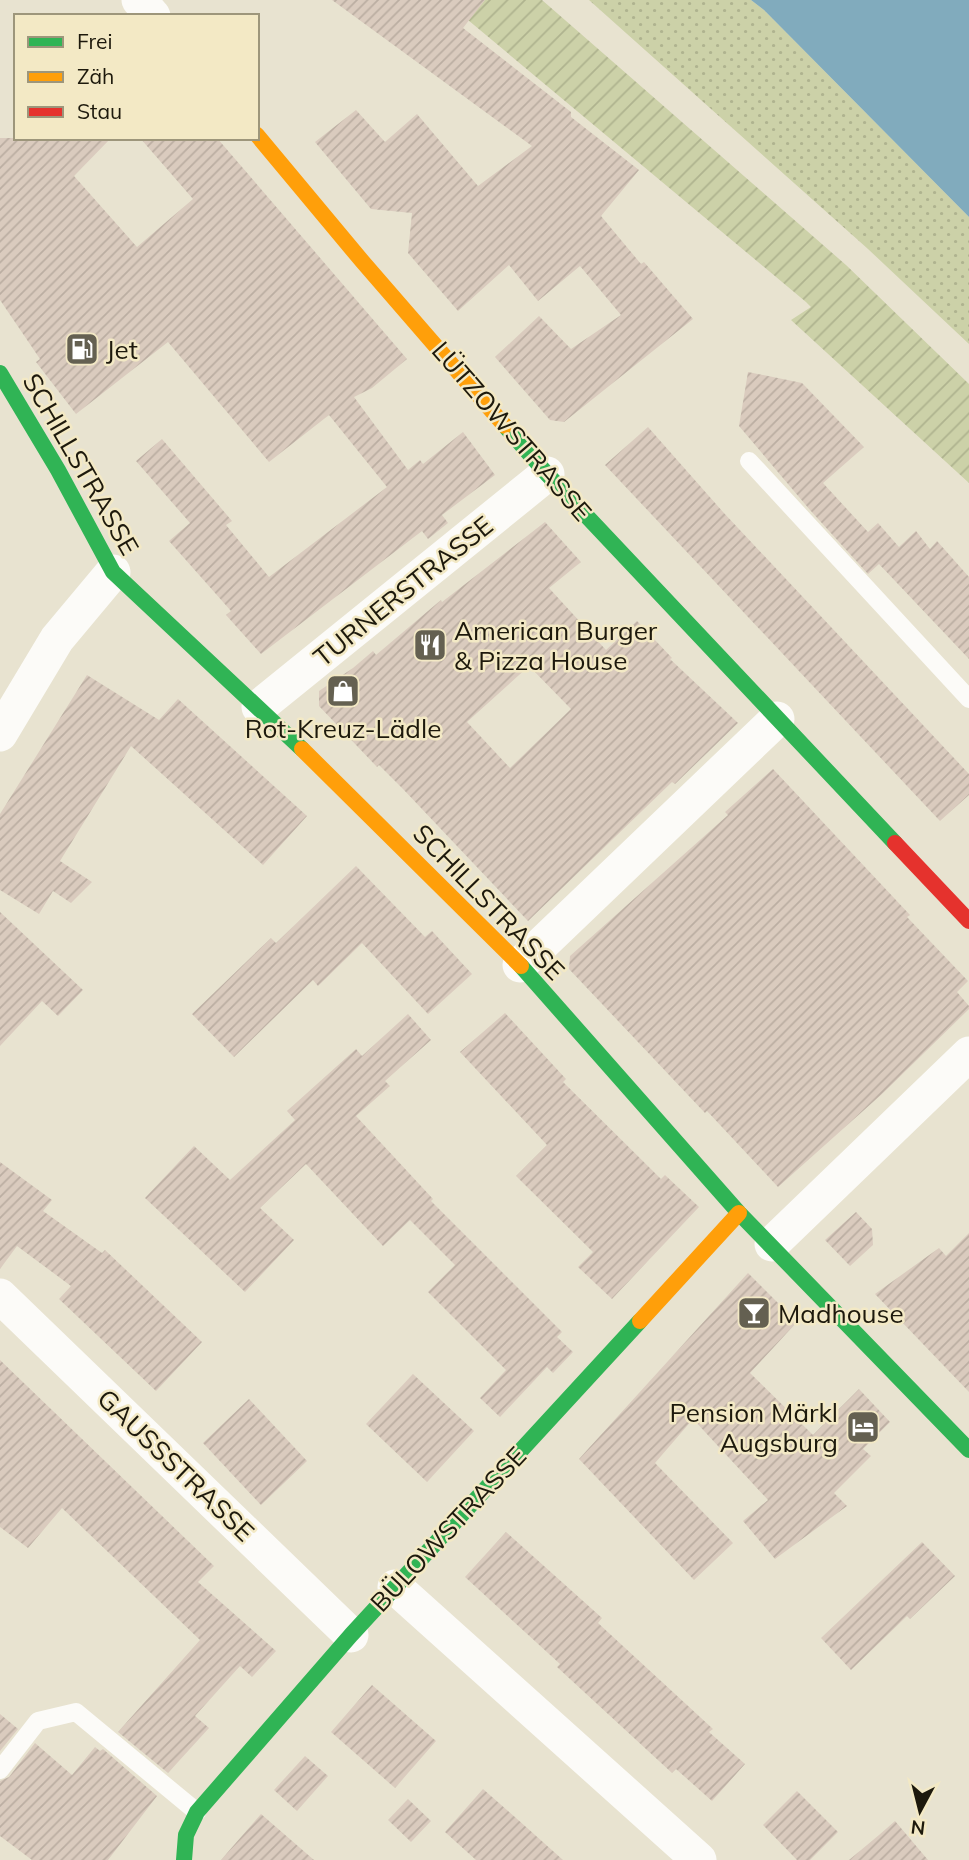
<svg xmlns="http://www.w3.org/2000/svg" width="969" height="1860" viewBox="0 0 969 1860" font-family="Mulish,sans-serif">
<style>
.grass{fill:url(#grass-dots)}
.garden{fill:url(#garden-furrows)}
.water{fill:#81abbd}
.building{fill:url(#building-hatch);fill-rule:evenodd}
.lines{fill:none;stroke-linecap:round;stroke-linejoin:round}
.lane{stroke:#fcfbf8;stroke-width:18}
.street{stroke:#fcfbf8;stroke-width:35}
.fast{stroke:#30b455;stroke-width:16}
.slow{stroke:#ff9f0a;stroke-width:16}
.jam{stroke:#e5322d;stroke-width:16}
.labels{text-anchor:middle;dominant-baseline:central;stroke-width:5;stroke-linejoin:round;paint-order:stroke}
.poi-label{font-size:26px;fill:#1d190c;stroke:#f3e9c5;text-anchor:start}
.street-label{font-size:26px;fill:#1d190c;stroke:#f3e9c5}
</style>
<defs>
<pattern id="grass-dots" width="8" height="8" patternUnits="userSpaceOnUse" patternTransform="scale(1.75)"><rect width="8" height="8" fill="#ccd1a8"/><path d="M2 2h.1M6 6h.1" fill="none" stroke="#afb38f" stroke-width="1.8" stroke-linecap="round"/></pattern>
<pattern id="garden-furrows" width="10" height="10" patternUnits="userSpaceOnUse" patternTransform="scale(1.75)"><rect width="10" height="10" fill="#ccd1a8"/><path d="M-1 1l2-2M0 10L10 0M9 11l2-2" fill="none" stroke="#afb38f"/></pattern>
<pattern id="building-hatch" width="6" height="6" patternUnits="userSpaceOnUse" patternTransform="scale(1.75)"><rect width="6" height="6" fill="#dacbbe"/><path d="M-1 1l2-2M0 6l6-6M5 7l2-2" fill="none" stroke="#bbaea2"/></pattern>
</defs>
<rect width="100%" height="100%" fill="#e8e3d0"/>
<!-- grass -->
<path class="grass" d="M589,0H751L764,10L969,217V344L868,249Z"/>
<!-- garden -->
<path class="garden" d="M444,0H542L846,265L969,384V483L791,320L811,307L806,302Z"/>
<!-- water -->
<path class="water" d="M751,0H969V217L764,10Z"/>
<!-- building -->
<g class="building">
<path d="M332,0H485L463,28L571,112V117L639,170L601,216L641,264L644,262L693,319L564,422L550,420L495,357L539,316L571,349L621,315L580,266L538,301L509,265L458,311L408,253L412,213L371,209L315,142L356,110L385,142L417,114L478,186L532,146Z"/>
<path d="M0,138H111L74,176L137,247L193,199L140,138H217L407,359L372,388L354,397L408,470L420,460L423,464L463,432L495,475L442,515L448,523L428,539L422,531L261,654L226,615L231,611L169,541L190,523L136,461L162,439L232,521L226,525L269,577L387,487L329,415L269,462L168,342L76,414L36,362L40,359L0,300Z"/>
<path d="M748,372L802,383L864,447L823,483L868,532L878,523L899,547L916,531L930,549L937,541L969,577V659L879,564L868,574L810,510L739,426Z"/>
<path d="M648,427L723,512L969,774V795L940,821L605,465Z"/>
<path d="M545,522L581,562L549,588L606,650L637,621L672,658L670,659L738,723L675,784L672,782L528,921L403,789L379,765L377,767L319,706V691L353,668L373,651L376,655L441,600L442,602ZM529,666L571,709L510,768L467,722Z"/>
<path d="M87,675L159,720L178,699L307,816L263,865L131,746L60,861L92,882L71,903L53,891L39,914L0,890V814Z"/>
<path d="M773,769L910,915L907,917L968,981L957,992L969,1006V1009L882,1094L778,1187L707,1111L705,1113L569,969L570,956L728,815L725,812Z"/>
<path d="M356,866L425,937L432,931L472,974L428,1014L362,943L318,986L313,980L234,1057L192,1014L271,938L276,943Z"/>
<path d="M0,912L83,990L58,1016L42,1001L0,1046Z"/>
<path d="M505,1013L566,1079L563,1082L661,1179L665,1175L699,1207L612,1299L578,1267L593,1252L516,1176L547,1145L460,1052Z"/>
<path d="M408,1014L431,1040L385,1081L390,1086L356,1116L433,1199L431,1201L562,1332L557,1337L573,1352L553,1373L547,1367L500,1417L480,1398L506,1370L428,1292L455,1265L410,1220L383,1246L306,1164L260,1208L294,1240L245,1292L145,1198L194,1146L230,1180L295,1120L287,1111L356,1049L362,1056Z"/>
<path d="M0,1162L52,1200L43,1211L102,1253L105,1250L202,1342L156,1391L59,1299L71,1286L17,1246L0,1269Z"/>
<path d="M856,1212L872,1229L873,1245L850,1266L825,1240Z"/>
<path d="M969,1233V1392L875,1294L939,1248L946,1256Z"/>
<path d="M748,1273L797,1322L750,1373L813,1435L859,1389L890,1422L863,1449L871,1456L834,1493L847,1506L775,1559L743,1521L768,1500L693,1419L655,1463L733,1543L694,1580L579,1459Z"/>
<path d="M0,1360L214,1566L198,1582L276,1651L252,1677L240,1666L195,1716L209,1728L168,1773L118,1732L200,1640L62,1508L28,1548L0,1527Z"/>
<path d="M413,1374L474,1431L427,1482L366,1424Z"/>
<path d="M249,1399L307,1461L261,1505L203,1443Z"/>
<path d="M506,1532L602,1618L598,1623L713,1729L709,1732L745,1764L712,1801L676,1769L672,1773L557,1667L560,1664L465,1577Z"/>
<path d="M922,1542L955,1576L910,1619L907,1616L851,1670L821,1638Z"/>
<path d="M372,1685L436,1741L395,1788L331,1732Z"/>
<path d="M0,1714L18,1729L0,1751Z"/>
<path d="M35,1743L72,1775L95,1747L100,1751L103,1749L157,1796L108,1860H32L0,1836V1781L9,1777Z"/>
<path d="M305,1756L328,1776L297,1811L274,1790Z"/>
<path d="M483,1789L516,1818L563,1860H476L445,1832Z"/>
<path d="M797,1791L838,1832L810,1860H797L763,1825Z"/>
<path d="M408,1799L431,1821L411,1842L388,1820Z"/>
<path d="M261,1814L314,1860H221Z"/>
<path d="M895,1821L928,1860H849L879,1835Z"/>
</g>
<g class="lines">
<!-- lane -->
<g class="lane">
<path d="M749,461L969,699"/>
<path d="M0,1770L38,1721L76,1712L197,1812"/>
</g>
<!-- street -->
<g class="street">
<path d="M139,0L153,16"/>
<path d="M259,707L547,474"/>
<path d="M0,734L57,639L113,572"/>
<path d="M520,965L777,719"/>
<path d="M772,1244L969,1054"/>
<path d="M0,1296L351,1635"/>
<path d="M395,1587L699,1860"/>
</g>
<!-- fast -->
<g class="fast">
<path d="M0,373L58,470L113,572L302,749"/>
<path d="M505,426L547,474L895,843"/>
<path d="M521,966L739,1213L969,1450"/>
<path d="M184,1860L186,1835L197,1812L351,1635L640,1321"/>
</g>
<!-- slow -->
<g class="slow">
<path d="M257,135L362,261L505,426"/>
<path d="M302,749L521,966"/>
<path d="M640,1321L739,1213"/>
</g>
<!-- jam -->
<path class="jam" d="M895,843L969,921"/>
</g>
<!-- icons -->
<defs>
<symbol id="fuel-square" viewBox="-11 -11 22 22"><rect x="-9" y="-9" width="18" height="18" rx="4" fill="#646051" stroke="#f3e9c5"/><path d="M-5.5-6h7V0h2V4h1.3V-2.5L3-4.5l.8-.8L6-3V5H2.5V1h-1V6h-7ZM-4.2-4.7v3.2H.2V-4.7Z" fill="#fff"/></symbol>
<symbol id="restaurant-square" viewBox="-11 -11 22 22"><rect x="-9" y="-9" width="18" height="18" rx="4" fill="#646051" stroke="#f3e9c5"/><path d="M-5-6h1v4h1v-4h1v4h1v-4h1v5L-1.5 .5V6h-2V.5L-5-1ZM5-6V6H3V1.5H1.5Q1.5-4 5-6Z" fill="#fff"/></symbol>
<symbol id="shop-square" viewBox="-11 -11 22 22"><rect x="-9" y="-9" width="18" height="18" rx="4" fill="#646051" stroke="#f3e9c5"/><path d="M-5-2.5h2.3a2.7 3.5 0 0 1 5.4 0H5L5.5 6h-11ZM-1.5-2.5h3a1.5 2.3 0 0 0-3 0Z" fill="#fff"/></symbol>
<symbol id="bar-square" viewBox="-11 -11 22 22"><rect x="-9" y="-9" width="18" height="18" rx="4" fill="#646051" stroke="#f3e9c5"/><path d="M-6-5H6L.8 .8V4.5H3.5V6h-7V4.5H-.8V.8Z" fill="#fff"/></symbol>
<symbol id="hotel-square" viewBox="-11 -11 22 22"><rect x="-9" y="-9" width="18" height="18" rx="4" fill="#646051" stroke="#f3e9c5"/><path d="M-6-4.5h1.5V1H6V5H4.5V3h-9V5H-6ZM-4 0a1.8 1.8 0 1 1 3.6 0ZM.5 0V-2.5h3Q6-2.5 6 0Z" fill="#fff"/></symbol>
</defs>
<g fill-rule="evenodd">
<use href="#fuel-square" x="63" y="330" width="38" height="38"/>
<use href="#restaurant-square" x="411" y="626" width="38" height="38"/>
<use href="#shop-square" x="324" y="672" width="38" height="38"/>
<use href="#bar-square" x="735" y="1294" width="38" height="38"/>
<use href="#hotel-square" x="844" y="1408" width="38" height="38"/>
</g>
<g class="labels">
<!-- poi labels -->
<g class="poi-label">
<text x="106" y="349">Jet</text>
<text x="454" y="630">American Burger<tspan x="454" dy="30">&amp; Pizza House</tspan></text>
<text x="343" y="728" text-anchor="middle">Rot-Kreuz-Lädle</text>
<text x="778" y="1313">Madhouse</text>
<text x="838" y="1412" text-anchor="end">Pension Märkl<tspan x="838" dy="30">Augsburg</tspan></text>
</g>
<!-- street labels -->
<g class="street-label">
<text transform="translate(512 431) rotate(49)">LÜTZOWSTRASSE</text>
<text transform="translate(81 464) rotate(60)">SCHILLSTRASSE</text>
<text transform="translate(403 591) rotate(-39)">TURNERSTRASSE</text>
<text transform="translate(489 902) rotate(46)">SCHILLSTRASSE</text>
<text transform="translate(176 1465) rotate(44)">GAUSSSTRASSE</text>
<text transform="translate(448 1529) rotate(-47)">BÜLOWSTRASSE</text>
</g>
</g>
<!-- legend -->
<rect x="14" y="14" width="245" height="126" fill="#f3e9c5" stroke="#9d967b" stroke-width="2"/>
<rect x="28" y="37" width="35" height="10" fill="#30b455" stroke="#9d967b" stroke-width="2"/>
<text x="77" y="49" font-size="21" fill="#1d190c">Frei</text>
<rect x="28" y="72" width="35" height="10" fill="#ff9f0a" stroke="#9d967b" stroke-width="2"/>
<text x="77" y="84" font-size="21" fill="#1d190c">Zäh</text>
<rect x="28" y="107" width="35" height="10" fill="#e5322d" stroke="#9d967b" stroke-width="2"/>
<text x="77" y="119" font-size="21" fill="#1d190c">Stau</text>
<!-- north arrow -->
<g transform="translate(920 1811) rotate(187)" stroke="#f3e9c5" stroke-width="5" paint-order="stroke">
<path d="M0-5L12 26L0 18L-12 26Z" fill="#1d190c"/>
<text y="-10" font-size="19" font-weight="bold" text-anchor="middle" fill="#1d190c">N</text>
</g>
</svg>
